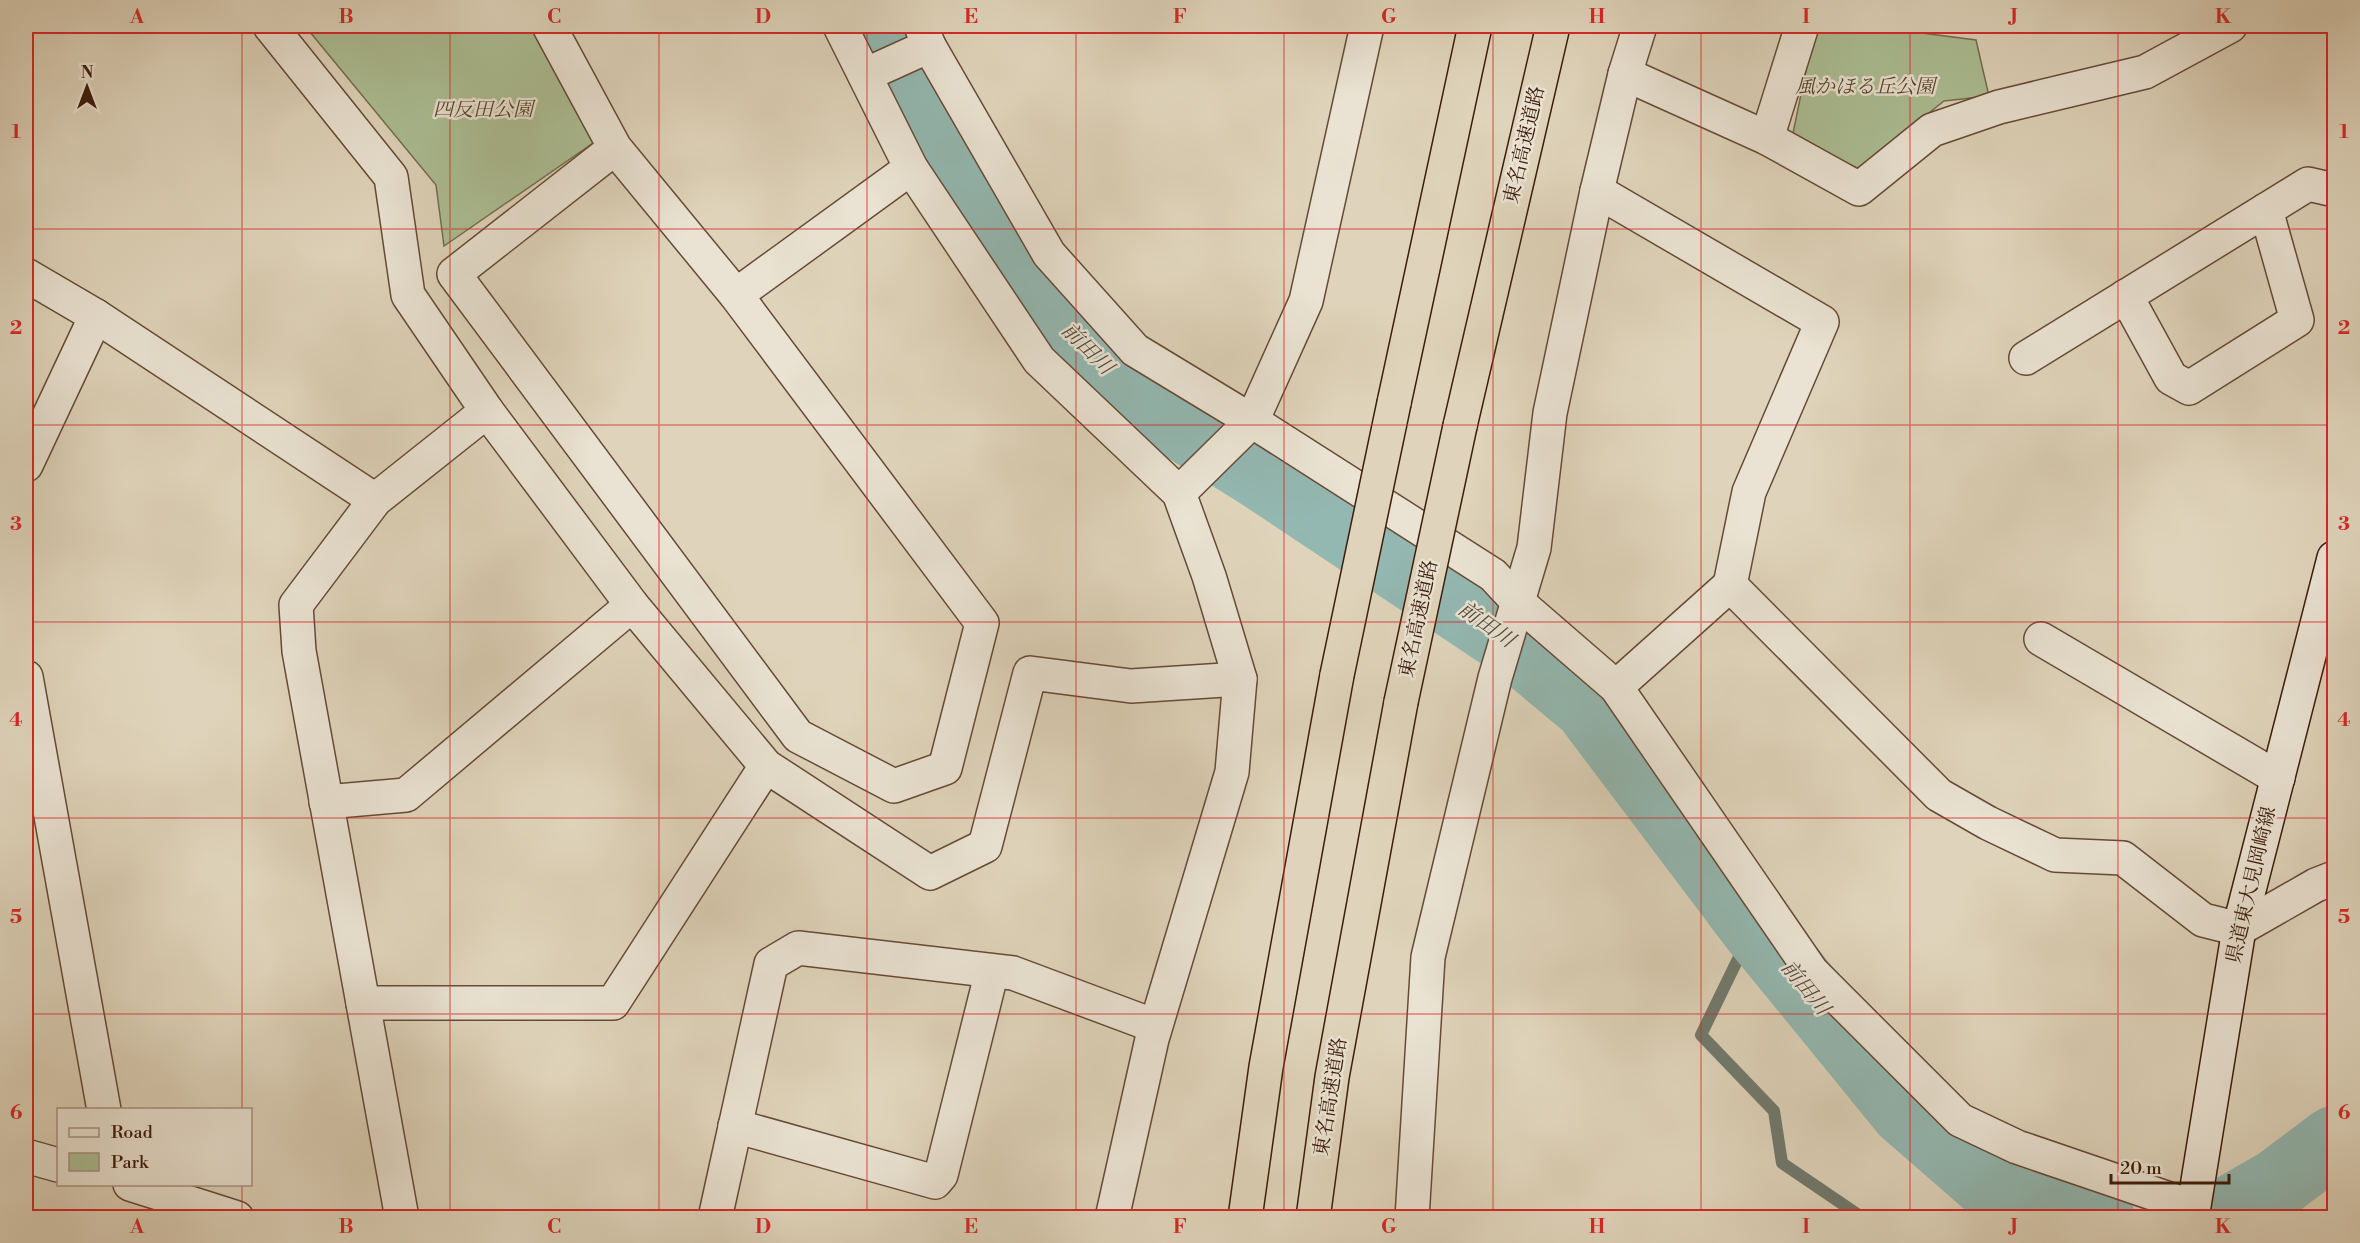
<svg xmlns="http://www.w3.org/2000/svg" width="2360" height="1243" viewBox="0 0 2360 1243" font-family="'Libre Bodoni','Noto Serif JP',serif">
<style>
.green{fill:#acbe94;stroke:#746d4f;stroke-width:1.5}
.lines{fill:none;stroke-linecap:round;stroke-linejoin:round}
.stream{stroke:#717a6e;stroke-width:12}
.river{stroke:#93b8b1;stroke-width:70}
.minor-casing{stroke:#664a36;stroke-width:36}
.secondary-casing{stroke:#3d1c0a;stroke-width:36}
.motorway-casing{stroke:#3d1c0a;stroke-width:36}
.minor{stroke:#eae3d3;stroke-width:33}
.secondary{stroke:#eae3d3;stroke-width:33}
.motorway{stroke:#dfd4bb;stroke-width:33}
.motorway-bridge-casing{stroke:#3d1c0a;stroke-width:36;stroke-linecap:butt}
.motorway-bridge{stroke:#dfd4bb;stroke-width:33}
.grid{fill:none;stroke:#d62828;stroke-width:1.5;stroke-opacity:0.55}
.labels{text-anchor:middle;dominant-baseline:central;stroke-width:5;stroke-linejoin:round;paint-order:stroke}
.park-label{font-size:20px;font-style:italic;fill:#59442c;stroke:#eae3d3}
.street-label{font-size:20px;fill:#3d1c0a;stroke:#eae3d3}
.water-label{font-size:21px;font-style:italic;fill:#574b3c;stroke:#eae3d3}
.neatline{fill:none;stroke:#d62828;stroke-width:2}
.grid-label{font-size:20px;text-anchor:middle;font-weight:bold;fill:#d62828}
</style>
<rect width="100%" height="100%" fill="#dfd4bb"/>
<filter id="stains"><feTurbulence type="fractalNoise" baseFrequency=".00333" numOctaves="4"/><feColorMatrix values="0 0 0 0 .2 0 0 0 0 .09 0 0 0 0 .02 0 0 0 .5 -.17"/></filter>
<radialGradient id="worn" r=".72"><stop offset=".6" stop-color="#630" stop-opacity="0"/><stop offset="1" stop-color="#630" stop-opacity=".3"/></radialGradient>
<!-- green -->
<g class="green">
<path d="M305,26H534L596,141L444,246L436,185Z"/>
<path d="M1815,26H1867L1976,40L1989,96L1944,101L1859,169L1792,138Z"/>
</g>
<g class="lines">
<!-- stream -->
<path class="stream" d="M1754,926L1701,1035L1774,1111L1782,1163L1863,1218"/>
<!-- river -->
<g class="river">
<path d="M880,26L915,102L1027,288L1133,395L1258,473L1509,640L1588,706L1754,926L1905,1111L1998,1192L2100,1218"/>
<path d="M2217,1218L2278,1183L2334,1141"/>
</g>
<defs>
<g id="minor">
<path d="M270,26L391,177L408,295L487,411L632,605L766,766L930,873L985,846L1030,673L1131,686L1240,679"/>
<path d="M549,26L615,148L736,295L982,623L945,768L894,786L798,736L454,274L615,148"/>
<path d="M840,26L911,168L1039,360L1179,493L1209,576L1240,679L1232,772L1152,1039L1112,1218"/>
<path d="M921,26L929,46L1049,254L1135,350L1252,421L1493,575L1519,603L1616,687L1812,972L1960,1120L2017,1147L2193,1207"/>
<path d="M1625,74L1767,138L1859,189L1932,130L1999,107L2145,72L2230,26"/>
<path d="M865,75L929,46"/>
<path d="M1767,138L1802,26"/>
<path d="M1597,191L1822,322L1749,492L1730,585"/>
<path d="M26,275L96,316L375,500"/>
<path d="M736,295L911,168"/>
<path d="M2126,296L2171,378L2189,388L2297,320L2266,210"/>
<path d="M2026,358L2308,184L2334,190"/>
<path d="M26,465L96,316"/>
<path d="M1179,493L1252,421L1306,301L1367,26"/>
<path d="M2041,639L2278,778"/>
<path d="M26,677L104,1110"/>
<path d="M1616,687L1730,585L1939,795L1988,823L2055,855L2123,858L2203,920L2239,929L2316,885L2334,878"/>
<path d="M326,802L406,795L632,605"/>
<path d="M363,1003H613L766,766"/>
<path d="M735,1126L935,1182L941,1175L992,971"/>
<path d="M26,1156L58,1165"/>
<path d="M130,1184L237,1218"/>
<path d="M402,1218L299,651L296,605L375,500L487,411"/>
<path d="M715,1218L771,964L798,948L1013,973L1155,1026"/>
<path d="M1412,1218L1428,957L1495,678L1534,548L1550,413L1597,191L1625,74L1640,26"/>
</g>
<path id="secondary" d="M2192,1218L2239,929L2334,558"/>
<g id="motorway">
<path d="M1394,403L1475,26"/>
<path d="M1460,426L1553,26"/>
<path d="M1245,1218L1266,1067L1337,675"/>
<path d="M1313,1218L1332,1077L1401,702"/>
</g>
</defs>
<!-- minor casing -->
<use href="#minor" class="minor-casing"/>
<!-- secondary casing -->
<use href="#secondary" class="secondary-casing"/>
<!-- motorway casing -->
<use href="#motorway" class="motorway-casing"/>
<!-- minor -->
<use href="#minor" class="minor"/>
<!-- secondary -->
<use href="#secondary" class="secondary"/>
<!-- motorway -->
<use href="#motorway" class="motorway"/>
<defs>
<g id="motorway-bridge">
<path d="M1337,675L1394,403"/>
<path d="M1401,702L1460,426"/>
</g>
</defs>
<!-- motorway-bridge casing -->
<use href="#motorway-bridge" class="motorway-bridge-casing"/>
<!-- motorway-bridge -->
<use href="#motorway-bridge" class="motorway-bridge"/>
</g>
<!-- grid -->
<path class="grid" d="M242,26V1110M450,26V1218M659,26V1218M867,26V1218M1076,26V1218M1284,26V1218M1493,26V1218M1701,26V1218M1910,26V1218M2118,26V1218M26,229H2334M26,425H2334M26,622H2334M26,818H2334M26,1014H2334M242,1184V1218"/>
<g class="labels">
<!-- park labels -->
<g class="park-label">
<text x="1865" y="87">風かほる丘公園</text>
<text x="483" y="110">四反田公園</text>
</g>
<!-- street labels -->
<g class="street-label">
<text transform="translate(1525 145) rotate(-77)">東名高速道路</text>
<text transform="translate(1419 619) rotate(-78)">東名高速道路</text>
<text transform="translate(2252 885) rotate(-77)">県道東大見岡崎線</text>
<text transform="translate(1331 1097) rotate(-81)">東名高速道路</text>
</g>
<!-- water labels -->
<g class="water-label">
<text transform="translate(1087 349) rotate(45)">前田川</text>
<text transform="translate(1486 625) rotate(35)">前田川</text>
<text transform="translate(1805 988) rotate(51)">前田川</text>
</g>
</g>
<!-- margin -->
<rect width="2360" height="1243" fill="none" stroke="#dfd4bb" stroke-width="66"/>
<!-- legend -->
<rect x="57" y="1108" width="195" height="78" fill="#eae3d3" stroke="#a59383" stroke-width="1.5"/>
<rect x="69" y="1128" width="30" height="9" fill="#eae3d3" stroke="#a59383" stroke-width="1.5"/>
<text x="111" y="1138" font-size="18" fill="#3d1c0a">Road</text>
<rect x="69" y="1153" width="30" height="18" fill="#acbe94" stroke="#a59383" stroke-width="1.5"/>
<text x="111" y="1168" font-size="18" fill="#3d1c0a">Park</text>
<!-- north arrow -->
<g transform="translate(87 87)" stroke="#eae3d3" stroke-width="4.5" paint-order="stroke">
<path d="M0-4.5L10 22L0 15L-10 22Z" fill="#3d1c0a"/>
<text y="-9" font-size="16" font-weight="bold" text-anchor="middle" fill="#3d1c0a">N</text>
</g>
<!-- scale -->
<path d="M2111 1174v9h118v-9" fill="none" stroke="#3d1c0a" stroke-width="3"/>
<text x="2120" y="1174" font-size="18" fill="#3d1c0a" stroke="#eae3d3" stroke-width="4.5" paint-order="stroke">20 m</text>
<rect x="33" y="33" width="2294" height="1177" class="neatline"/>
<g class="grid-label">
<text x="137" y="23">A</text>
<text x="346" y="23">B</text>
<text x="554" y="23">C</text>
<text x="763" y="23">D</text>
<text x="971" y="23">E</text>
<text x="1180" y="23">F</text>
<text x="1389" y="23">G</text>
<text x="1597" y="23">H</text>
<text x="1806" y="23">I</text>
<text x="2014" y="23">J</text>
<text x="2223" y="23">K</text>
<text x="16" y="138">1</text>
<text x="2344" y="138">1</text>
<text x="16" y="334">2</text>
<text x="2344" y="334">2</text>
<text x="16" y="530">3</text>
<text x="2344" y="530">3</text>
<text x="16" y="726">4</text>
<text x="2344" y="726">4</text>
<text x="16" y="923">5</text>
<text x="2344" y="923">5</text>
<text x="16" y="1119">6</text>
<text x="2344" y="1119">6</text>
<text x="137" y="1233">A</text>
<text x="346" y="1233">B</text>
<text x="554" y="1233">C</text>
<text x="763" y="1233">D</text>
<text x="971" y="1233">E</text>
<text x="1180" y="1233">F</text>
<text x="1389" y="1233">G</text>
<text x="1597" y="1233">H</text>
<text x="1806" y="1233">I</text>
<text x="2014" y="1233">J</text>
<text x="2223" y="1233">K</text>
</g>
<rect width="100%" height="100%" filter="url(#stains)"/>
<rect width="100%" height="100%" fill="url(#worn)"/>
</svg>
